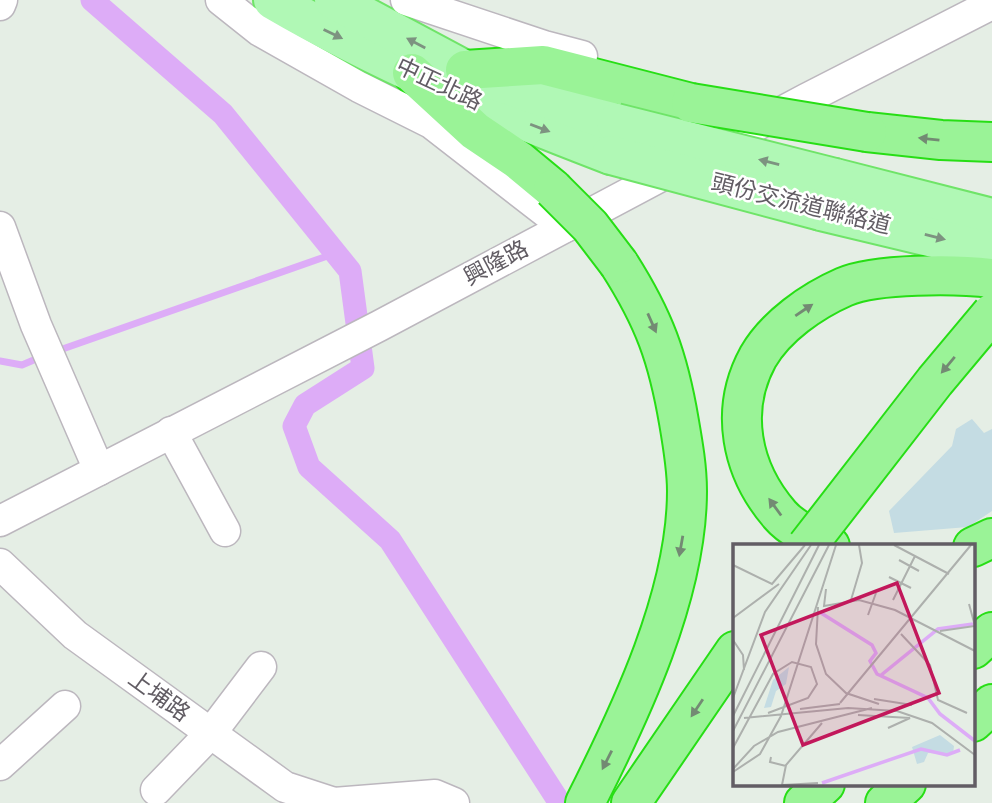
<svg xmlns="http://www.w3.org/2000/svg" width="992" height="803" viewBox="0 0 992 803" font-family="Karla,'Noto Sans TC',sans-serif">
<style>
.green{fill:#c4dce3}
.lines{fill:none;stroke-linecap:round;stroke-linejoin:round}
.stream{stroke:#ddacf7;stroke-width:7}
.canal{stroke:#ddacf7;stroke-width:23}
.minor-casing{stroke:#bcb7be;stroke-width:33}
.major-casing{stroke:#6fe468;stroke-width:42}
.highway-casing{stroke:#27de15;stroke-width:42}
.minor{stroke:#fff;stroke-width:30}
.major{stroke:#b0f8b5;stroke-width:38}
.highway{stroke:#9af397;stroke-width:38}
.major-bridge-casing{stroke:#6fe468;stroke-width:42;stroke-linecap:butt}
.highway-bridge-casing{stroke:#27de15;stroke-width:42;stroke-linecap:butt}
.major-bridge{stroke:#b0f8b5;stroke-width:38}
.highway-bridge{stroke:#9af397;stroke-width:38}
.oneway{fill:#7d9380}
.oneway2{fill:#738a73}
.labels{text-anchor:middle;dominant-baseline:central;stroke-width:5;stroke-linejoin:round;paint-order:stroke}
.street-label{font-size:23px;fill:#625d64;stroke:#fff}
.inset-river{fill:none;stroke:#ddacf7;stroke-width:3.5}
.inset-road{fill:none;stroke:#adb0ad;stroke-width:2}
.view{fill:#c2185b;fill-opacity:0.15;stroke:#c2185b;stroke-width:3.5}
.inset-edge{fill:none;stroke:#625d64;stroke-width:3.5}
</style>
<rect width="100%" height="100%" fill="#e5eee5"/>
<!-- green -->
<path class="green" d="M972,419L984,433L992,429V511L968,527L894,533L889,511L952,446L956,429Z"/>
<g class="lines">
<!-- stream -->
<g class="stream">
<path d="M54,352L336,253"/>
<path d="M0,361L22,365L43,356"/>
</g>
<!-- canal -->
<path class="canal" d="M92,0L223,114L350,271L363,368L305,405L294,426L309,467L390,540L556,797"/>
<defs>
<g id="minor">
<path d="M221,0L260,31L359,87L431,123L565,227"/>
<path d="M406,0L544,46L582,56"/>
<path d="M0,5L2,0"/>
<path d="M0,227L36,325L99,470"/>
<path d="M171,432L225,531"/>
<path d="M0,521L379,326L806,99L992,4"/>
<path d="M0,564L75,635L285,787L334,803"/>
<path d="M0,765L65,706"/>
<path d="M156,790L211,733L261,667"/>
<path d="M334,803L435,795L454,803"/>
</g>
<g id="major">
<path d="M273,0C381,63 495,111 611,155"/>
<path d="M334,0L465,70L616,123"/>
<path d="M835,178L992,218"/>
<path d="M821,211L992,252"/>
</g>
<g id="highway">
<path d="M465,70L543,65L691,103"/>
<path d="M412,73L475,131L518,160L553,189"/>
<path d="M867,132L941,140L992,142"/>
<path d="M830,546C813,538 792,529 780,515C741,470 729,410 758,357C776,326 812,301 844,287C876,273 957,274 992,278"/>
<path d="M973,547L992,538"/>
<path d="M973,649L992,632"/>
<path d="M973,722L992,704"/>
<path d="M585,803C631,712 687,594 687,491C687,468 683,445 679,422C668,357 654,319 619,264"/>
<path d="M631,803L735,651"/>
<path d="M804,803L825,784"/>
<path d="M885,803L906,784"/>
</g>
</defs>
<!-- minor casing -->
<use href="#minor" class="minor-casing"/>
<!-- major casing -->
<use href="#major" class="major-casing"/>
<!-- highway casing -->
<use href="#highway" class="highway-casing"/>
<!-- minor -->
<use href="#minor" class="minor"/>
<!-- major -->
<use href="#major" class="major"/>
<!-- highway -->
<use href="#highway" class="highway"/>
<defs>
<g id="major-bridge">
<path d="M616,123L835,178"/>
<path d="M611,155L821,211"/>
</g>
<g id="highway-bridge">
<path d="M691,103L867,132"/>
<path d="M553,189L590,226L619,264"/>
<path d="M807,546L935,381L992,313"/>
</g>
</defs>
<!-- major-bridge casing -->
<use href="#major-bridge" class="major-bridge-casing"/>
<!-- highway-bridge casing -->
<use href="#highway-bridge" class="highway-bridge-casing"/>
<!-- major-bridge -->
<use href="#major-bridge" class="major-bridge"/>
<!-- highway-bridge -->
<use href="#highway-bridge" class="highway-bridge"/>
</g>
<!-- one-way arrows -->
<defs><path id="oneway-solid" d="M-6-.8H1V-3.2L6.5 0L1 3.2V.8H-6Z" transform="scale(1.75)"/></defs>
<g class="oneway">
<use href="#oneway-solid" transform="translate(333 34) rotate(26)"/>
<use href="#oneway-solid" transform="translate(416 43) rotate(-152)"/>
<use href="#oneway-solid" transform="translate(540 128) rotate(21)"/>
<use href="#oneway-solid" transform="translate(769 162) rotate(-166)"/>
<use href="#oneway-solid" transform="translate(935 237) rotate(14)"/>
</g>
<g class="oneway2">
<use href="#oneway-solid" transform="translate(929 139) rotate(-174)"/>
<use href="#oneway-solid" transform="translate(804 310) rotate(-34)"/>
<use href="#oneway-solid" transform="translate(652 323) rotate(66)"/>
<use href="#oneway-solid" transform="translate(948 365) rotate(130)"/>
<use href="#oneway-solid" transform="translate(775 507) rotate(-126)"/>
<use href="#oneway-solid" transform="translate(681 546) rotate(100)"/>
<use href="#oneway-solid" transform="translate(697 708) rotate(124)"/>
<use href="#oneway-solid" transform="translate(607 760) rotate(117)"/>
</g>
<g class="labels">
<!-- street labels -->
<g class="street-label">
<text transform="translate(439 84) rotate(25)">中正北路</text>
<text transform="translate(801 204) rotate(14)">頭份交流道聯絡道</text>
<text transform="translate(496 263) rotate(-28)">興隆路</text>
<text transform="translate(159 696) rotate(36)">上埔路</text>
</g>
</g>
<!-- overview -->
<g transform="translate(733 544)">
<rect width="242" height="242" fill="#e5eee5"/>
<path d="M56,123L53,140L43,147L38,163L31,164L40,136ZM207,191L221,202L220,210L195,209L191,218L184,220L179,203Z" fill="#c4dce3"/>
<path class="inset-river" d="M88,69L139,101L143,109L137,117L144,130L195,154L207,170L242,197M147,132L205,85L240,80M89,239L188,205L214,211L227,206"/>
<path class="inset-road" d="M161,1L216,30M166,16L186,27M0,21L39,40L72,1M156,33L178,44M93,45L91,62L126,56L162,66L242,107M118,56L129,19L126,1M160,56L182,12M85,63L83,100L93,130L113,149L146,160M135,71L143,49M0,74L46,40M207,87L242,82L236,60M168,90L197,121L205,156L234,169M0,96L10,111L11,126M0,154L32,68L78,1M141,155L179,161M107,159L238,1M67,165L107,160M125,171L177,174L155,184M0,172L86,1M11,174L115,164L164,167L199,179L242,211M0,187L96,1M0,204L40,130L59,118L78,123L84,140L75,154L35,169M38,213L37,218L53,222M0,225L21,202L45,188L139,164M0,228L27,210L48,172L103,1M49,241L53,221L89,179M50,241L85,239"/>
<path class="view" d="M164,39L206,149L70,201L28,91Z"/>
<rect width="242" height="242" class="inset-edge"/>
</g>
</svg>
